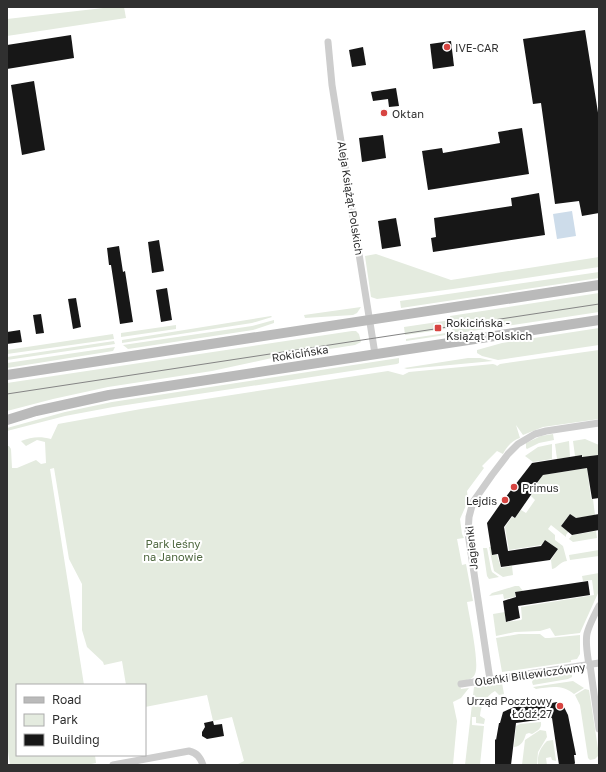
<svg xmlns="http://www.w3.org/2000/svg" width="606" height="772" viewBox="0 0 606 772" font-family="'Golos Text',sans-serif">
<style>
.green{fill:#e4ebdf}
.water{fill:#cddcea}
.building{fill:#171717}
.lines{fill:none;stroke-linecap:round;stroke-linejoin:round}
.street{stroke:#cdcdcd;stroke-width:7}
.secondary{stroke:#bababa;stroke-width:10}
.tram{stroke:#858585;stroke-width:1}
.poi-dot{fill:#d74441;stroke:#fff;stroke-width:1.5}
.labels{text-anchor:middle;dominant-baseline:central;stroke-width:4;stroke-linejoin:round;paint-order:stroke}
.poi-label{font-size:11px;fill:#303030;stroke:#fff;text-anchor:start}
.street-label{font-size:11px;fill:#303030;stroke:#fff}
.park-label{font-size:11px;fill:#4f6840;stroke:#fff}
</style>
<rect width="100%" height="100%" fill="#fff"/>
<!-- green -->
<g class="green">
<path d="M112,7H124L126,18L7,36V19Z"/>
<path d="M376,254L451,280L599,257V267L453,289L377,299L371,297L365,256Z"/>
<path d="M599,272V278L401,308L400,301Z"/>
<path d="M599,293V312L406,341V339L453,332L452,328L405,335L404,327L451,320L450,316Z"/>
<path d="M361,307L357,313L353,315L305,318L304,315Z"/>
<path d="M271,316L272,317L252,323L122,343V340Z"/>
<path d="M274,320V323L253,330L128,349L123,345L252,326Z"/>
<path d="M176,325V329L121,337V333Z"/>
<path d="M599,328V345L498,360L482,356L477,353V350L502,343Z"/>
<path d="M352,331H356L359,334L361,342L355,345L272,358L212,371L108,387L53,399L7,411V383Z"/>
<path d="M113,334L114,339L7,354V350Z"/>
<path d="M114,341L115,344L7,360V357Z"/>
<path d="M115,347L113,351L7,368V363Z"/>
<path d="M599,350V419L543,427L523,435L516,425L520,438C512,440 506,448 503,454L497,451L482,466L484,468L467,491L468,501L460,519L462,534L464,538L457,539L462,565L466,564L473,601L467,602C469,615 480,664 475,674C473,680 465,680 459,682L461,689L469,688L461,698L453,702L457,721L453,765H236L244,761L232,717L213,721L207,695L145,707V685H126L122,661L104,665L103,662L87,647L82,630V584L69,559L54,468L50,469L84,685H17V755H95L96,763L86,765H10L7,745V446H9L11,449L12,468H17L36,460L41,464L46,463L45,442L37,440L26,446L21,441C31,437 40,436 51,439L58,424L141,409L388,371L403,375L409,372L493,364L496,365L497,366L500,364Z"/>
<path d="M399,358V363L397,364L113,407L65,416L7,431V428L65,412L112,402Z"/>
<path d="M468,358H480L493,361L407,369L404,368Z"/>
<path d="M553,434L554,440L539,443L527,449L526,448V443L541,436Z"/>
<path d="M585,439L599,445V460L598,455L583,457L582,455L575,456L573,441Z"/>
<path d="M569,441L570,457L557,459L555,444Z"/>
<path d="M552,444V459L533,462L525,456L538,447Z"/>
<path d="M587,468L591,499H593L595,515L576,518L570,514L561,526L567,531H569L566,535V537L551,525L548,529L555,535V540L563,546L567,561C559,562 558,568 552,569L551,560L558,549L545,540L541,545L509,550L505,527L512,517L515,518L521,510L526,513L535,500L531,496L536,490L534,488L543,475Z"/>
<path d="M571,531L573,535L596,531L597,538L573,542L569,539L572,535Z"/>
<path d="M489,547H491L492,555H497L501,568L512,566L513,575L503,577L494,571Z"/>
<path d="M483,548H487L491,569L492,572L499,577L489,579L487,576Z"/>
<path d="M599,550V556L570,560L569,555Z"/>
<path d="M599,573V591L580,633L555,636L550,628L540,631L515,632L496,636L493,614L505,612L506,622L521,620L522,619L521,607L594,595L592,580L583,581L582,576Z"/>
<path d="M515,586H519L523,591L515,592V597L504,599L503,594L489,596L492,593Z"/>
<path d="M519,634H540L545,638H549L580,635V654L577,659L571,660V662L502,672L496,638Z"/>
<path d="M572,672V677L568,679L533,685L532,682L534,677Z"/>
<path d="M573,681L584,688L574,694C563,684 549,687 536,689L533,687Z"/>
<path d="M502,683L504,694L499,695L495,691C485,697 481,705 480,716L485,719L484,724L476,723V717H472V725L484,726L480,765H465L474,687Z"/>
<path d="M585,689L589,690L599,755L595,759L590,760L588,758L580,705L575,695Z"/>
<path d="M541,722C542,729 537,731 532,734L529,733L526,734C524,740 522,746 514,747L516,726L520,724Z"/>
<path d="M540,730L546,731L547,737L538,752L537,764L522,765L525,740Z"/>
<path d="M553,740L556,761L552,760L551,757L546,758L547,765H538C537,755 540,748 547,741Z"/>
</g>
<!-- water -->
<path class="water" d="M572,211L576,236L557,239L553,214Z"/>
<!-- building -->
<g class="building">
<path d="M585,30L599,119V213L582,216L579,201L555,204L541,103L533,104L523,39Z"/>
<path d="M71,35L74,58L7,69V45Z"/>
<path d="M451,41L454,66L433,69L430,44Z"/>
<path d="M363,47L366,65L352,67L349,50Z"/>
<path d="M34,81L45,150L22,155L11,85Z"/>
<path d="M396,88L399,106L389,107L388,99L373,101L371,92Z"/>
<path d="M522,128L529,174L428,190L422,151L442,148L443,153L500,143L498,132Z"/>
<path d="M383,135L386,158L362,162L359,138Z"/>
<path d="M539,193L545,235L433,252L431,238L436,237L434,218L512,206L511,198Z"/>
<path d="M396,218L401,246L382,249L378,221Z"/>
<path d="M159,240L164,271L152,273L148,242Z"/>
<path d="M119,246L123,272L125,271L133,322L120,324L111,265H109L107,248Z"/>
<path d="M167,288L172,320L161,322L156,290Z"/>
<path d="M76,298L81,327L73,329L68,299Z"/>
<path d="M41,314L44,333L36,334L33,315Z"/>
<path d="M20,330L22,342L7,344V332Z"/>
<path d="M582,455V457L598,455L599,462V498L592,499L587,468L543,475L533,488L535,489L515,518L512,516L504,527L508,551L541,546L545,540L558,549L550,560L501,567L498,554L492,555L487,523L501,503L532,463Z"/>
<path d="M570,514L576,518L599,514V530L572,535L561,526Z"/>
<path d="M588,581L590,595L518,606L520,618L506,622L503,601L516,597L515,592Z"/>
<path d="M551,701L552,703L557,702L563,705L568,715L576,755H574L575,763L574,765H559L552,718L516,723L511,765H495V739L496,740L499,723H500L503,712L514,707Z"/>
<path d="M213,721L214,725L222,724L224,736L207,739L202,736V732L205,727L204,723Z"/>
</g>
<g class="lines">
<!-- street -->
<g class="street">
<path d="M328,42L332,85L375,354"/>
<path d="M589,665C584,635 585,633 599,606"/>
<path d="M590,665L599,729"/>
<path d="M490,680L468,533L469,517L473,502L492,475L508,454L518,444L535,434L546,431L599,423"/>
<path d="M461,684L599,663"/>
<path d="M113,765L189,751C197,753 200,757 203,765"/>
</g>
<!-- secondary -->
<g class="secondary">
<path d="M7,375L599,285"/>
<path d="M7,420L36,411L109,395L599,320"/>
</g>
<!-- tram -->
<path class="tram" d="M7,394L599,304"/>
</g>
<!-- markers -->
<g class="poi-dot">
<circle cx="447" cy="47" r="4"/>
<circle cx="384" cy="113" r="4"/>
<rect x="434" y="324" width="8" height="8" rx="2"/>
<circle cx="514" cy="487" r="4"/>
<circle cx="505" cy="500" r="4"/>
<circle cx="560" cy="706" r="4"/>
</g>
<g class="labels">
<!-- poi labels -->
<g class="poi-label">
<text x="455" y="47">IVE-CAR</text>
<text x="392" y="113">Oktan</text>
<text x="446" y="322">Rokicińska -<tspan x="446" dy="13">Książąt Polskich</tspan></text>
<text x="522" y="487">Primus</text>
<text x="497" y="500" text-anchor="end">Lejdis</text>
<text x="552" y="700" text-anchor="end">Urząd Pocztowy<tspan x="552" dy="13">Łódź 27</tspan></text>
</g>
<!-- street labels -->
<g class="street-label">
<text transform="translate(351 198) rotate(81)">Aleja Książąt Polskich</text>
<text transform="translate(300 353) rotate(-9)">Rokicińska</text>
<text transform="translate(471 548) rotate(-96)">Jagienki</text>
<text transform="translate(530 674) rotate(-8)">Oleńki Billewiczówny</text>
</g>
<!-- park labels -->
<g class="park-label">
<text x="173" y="543">Park leśny<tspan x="173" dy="13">na Janowie</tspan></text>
</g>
</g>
<!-- border -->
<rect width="606" height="772" fill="none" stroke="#303030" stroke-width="16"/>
<!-- legend -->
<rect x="16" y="684" width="130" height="72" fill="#ffffff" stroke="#acacac"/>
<rect x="24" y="697" width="20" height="6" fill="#bababa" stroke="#acacac"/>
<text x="52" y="704" font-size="12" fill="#303030">Road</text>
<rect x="24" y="714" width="20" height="12" fill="#e4ebdf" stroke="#acacac"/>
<text x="52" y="724" font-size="12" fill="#303030">Park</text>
<rect x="24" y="734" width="20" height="12" fill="#171717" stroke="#acacac"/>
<text x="52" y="744" font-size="12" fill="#303030">Building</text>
</svg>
